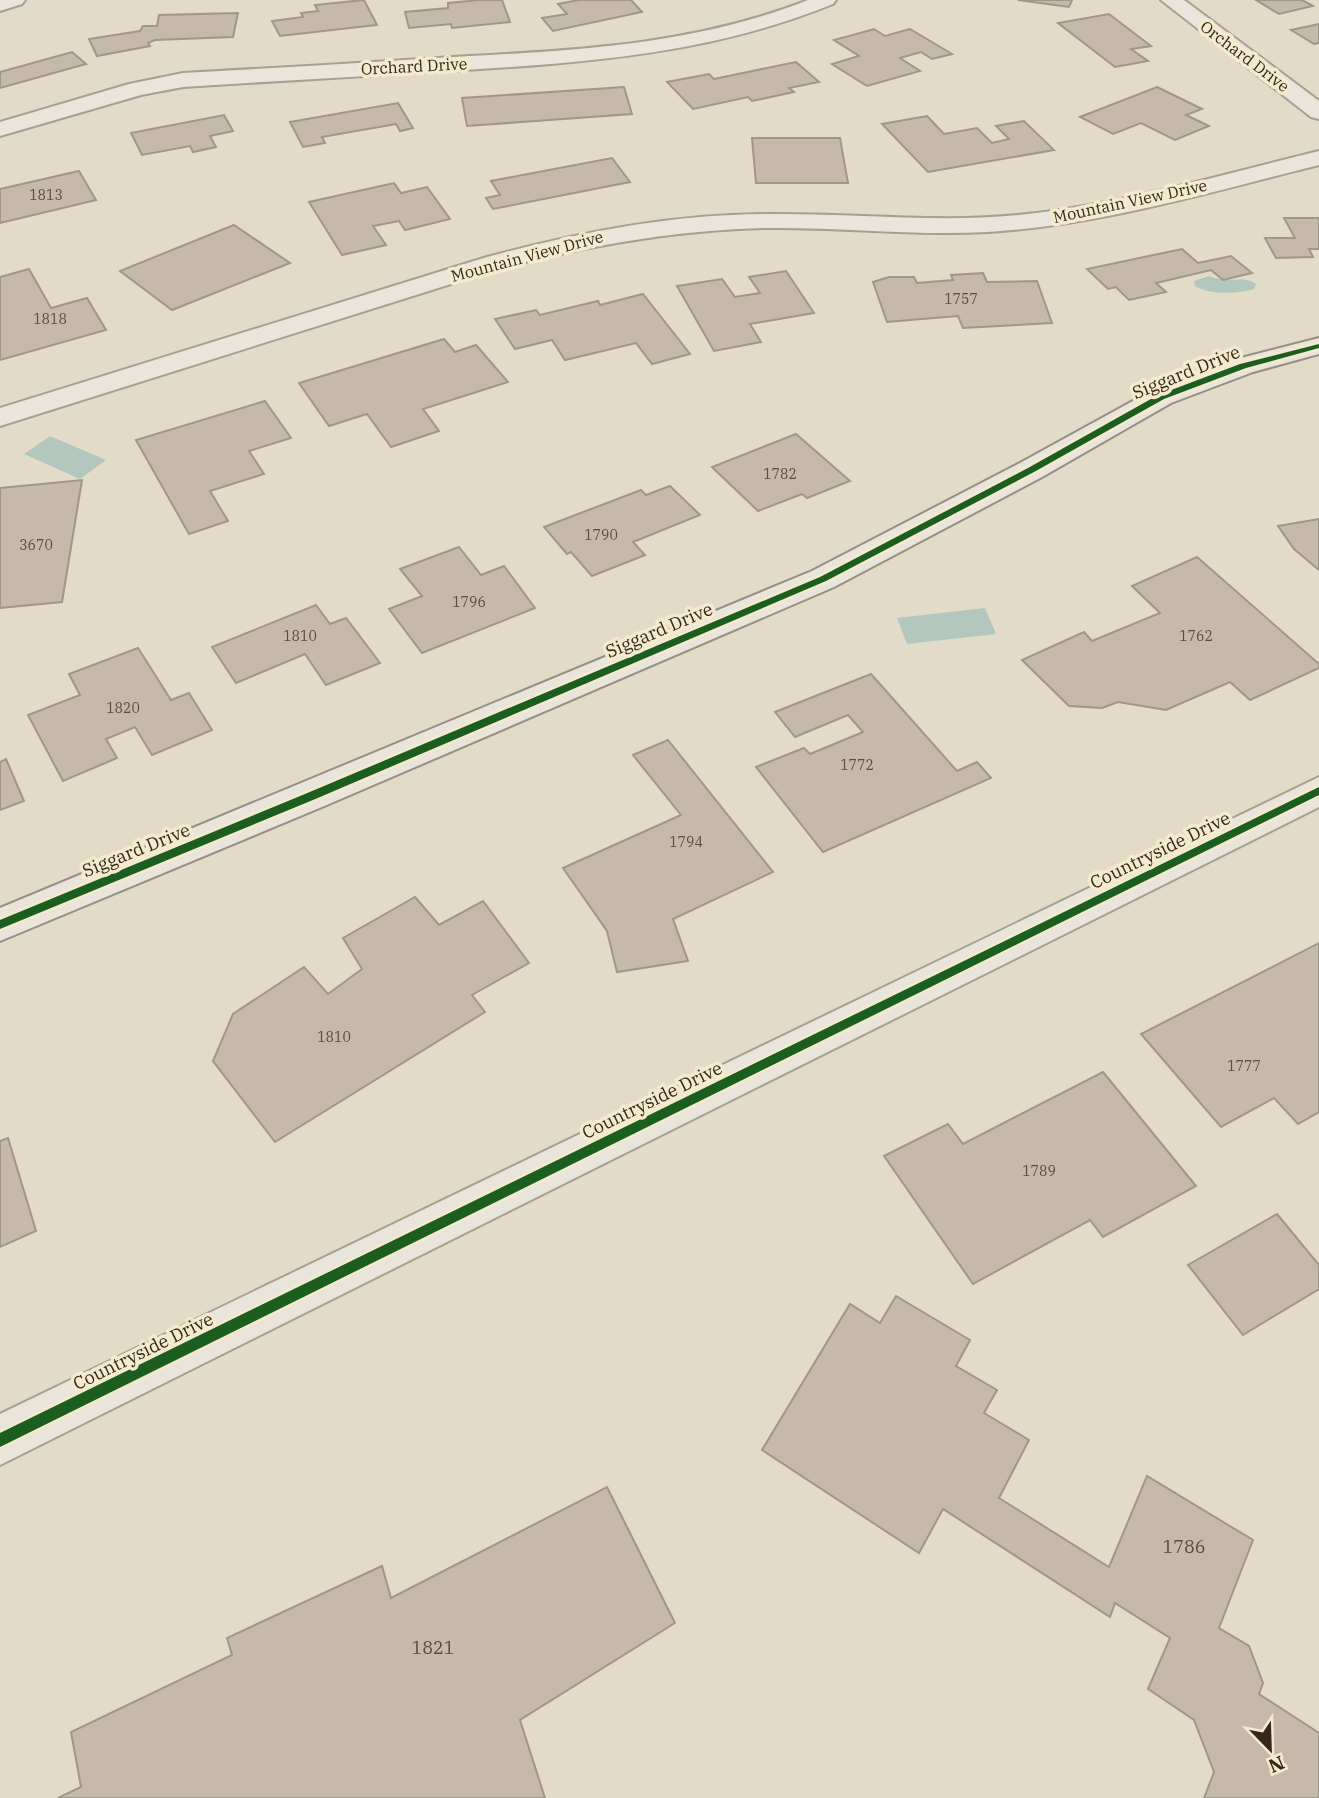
<svg xmlns="http://www.w3.org/2000/svg" width="1319" height="1798" viewBox="0 0 1319 1798" font-family="'IBM Plex Serif',serif">
<style>
.water{fill:#b4c7bc}
.building{fill:#c5b9aa;stroke:#a19788;stroke-width:2}
.lines{fill:none;stroke-linecap:round;stroke-linejoin:round}
.street-casing{stroke:#a6a092;stroke-width:4}
.secondary-casing{stroke:#968f82;stroke-width:4}
.street{fill:#eae5db;fill-rule:evenodd}
.secondary{fill:#eae5db;fill-rule:evenodd}
.cycleway-casing{stroke:#f4eacd;stroke-width:5}
.cycleway{fill:#1b5e20;fill-rule:evenodd}
.labels{text-anchor:middle;dominant-baseline:central;stroke-width:7;stroke-linejoin:round;paint-order:stroke}
.number-label{font-size:14px;fill:#584c40}
.far-street-label{font-size:16px;fill:#34281c;stroke:#f4eacd}
.street-label{font-size:18px;fill:#34281c;stroke:#f4eacd}
.near-number-label{font-size:18px;fill:#584c40}
</style>
<rect width="100%" height="100%" fill="#e2dbc8"/>
<!-- water -->
<g class="water">
<path d="M1209,276C1230,285 1241,274 1256,284L1254,289C1238,294 1210,295 1195,286L1194,281Z"/>
<path d="M50,436L106,460L80,479L24,454Z"/>
<path d="M985,608L996,634L907,644L897,618Z"/>
</g>
<!-- building -->
<g class="building">
<path d="M364,0L377,25L280,36L272,21L303,17L301,13L318,11L315,5Z"/>
<path d="M479,0H502L510,22L452,28L451,24L409,28L405,12L448,8V3Z"/>
<path d="M579,0H631L642,12L553,31L542,18L567,14L558,4Z"/>
<path d="M1018,0H1072L1069,7Z"/>
<path d="M1256,0H1302L1313,6L1279,14Z"/>
<path d="M238,13L233,37L155,40L148,43L150,46L97,56L89,39L140,31L143,26H157L159,15Z"/>
<path d="M1109,14L1151,46L1131,49L1148,61L1115,67L1058,23Z"/>
<path d="M1319,24V43L1314,44L1291,30Z"/>
<path d="M874,29L885,36L910,29L952,54L932,59L921,52L900,58L920,71L867,86L832,64L859,56L834,40Z"/>
<path d="M72,52L86,64L0,88V72Z"/>
<path d="M796,62L819,82L789,88L794,92L752,101L748,97L693,109L667,82L709,74L714,79Z"/>
<path d="M624,87L632,114L467,126L462,98Z"/>
<path d="M1157,87L1202,109L1186,115L1209,126L1175,140L1141,123L1113,134L1080,117Z"/>
<path d="M398,103L413,128L400,131L396,124L322,137L325,143L303,147L290,122Z"/>
<path d="M224,115L233,131L210,136L216,147L193,152L190,146L142,155L131,133Z"/>
<path d="M927,116L944,134L977,128L992,143L1009,139L996,126L1024,121L1054,150L928,172L882,124Z"/>
<path d="M752,138H840L848,183H756Z"/>
<path d="M612,158L630,182L493,209L486,198L500,195L491,181Z"/>
<path d="M79,171L96,200L0,223V189Z"/>
<path d="M394,183L401,193L427,187L450,219L405,230L399,221L373,226L386,245L342,255L309,202Z"/>
<path d="M1284,218H1319V249H1309L1313,257L1276,258L1265,238H1295Z"/>
<path d="M234,225L290,263L172,310L120,271Z"/>
<path d="M1182,249L1198,263L1231,256L1252,273L1223,280L1211,270L1156,283L1166,292L1129,300L1116,287L1108,289L1087,269Z"/>
<path d="M29,269L51,308L87,298L106,330L0,360V277Z"/>
<path d="M786,271L814,313L750,324L761,342L714,351L677,286L722,279L735,297L760,293L749,277Z"/>
<path d="M983,273L987,282L1037,281L1052,323L963,328L958,316L887,322L873,282L889,277H914L917,283L953,280L951,275Z"/>
<path d="M643,294L690,354L652,364L636,343L565,360L552,340L515,349L495,319L536,310L540,315L598,301L600,305Z"/>
<path d="M444,339L455,352L476,345L508,382L423,409L439,431L391,447L367,414L329,426L299,383Z"/>
<path d="M265,401L291,438L249,451L264,474L210,491L228,521L189,534L136,440Z"/>
<path d="M796,434L850,481L807,498L802,494L758,511L712,467Z"/>
<path d="M82,480L62,602L0,608V488Z"/>
<path d="M670,486L700,515L633,542L645,555L592,576L571,552L567,554L544,527L641,490L646,495Z"/>
<path d="M1319,519V570L1294,549L1278,526Z"/>
<path d="M459,547L481,575L504,566L535,608L422,653L389,609L422,596L400,569Z"/>
<path d="M1197,557L1319,664V668L1250,700L1230,682L1166,710L1118,702L1102,708L1069,706L1022,660L1084,632L1092,641L1160,613L1132,586Z"/>
<path d="M316,605L330,624L346,618L380,663L326,685L305,654L236,683L212,647Z"/>
<path d="M138,648L171,700L189,693L212,730L152,755L135,727L106,739L117,758L63,781L28,715L80,695L69,674Z"/>
<path d="M871,674L957,771L977,762L991,778L823,852L756,767L804,748L810,754L863,732L848,715L795,737L775,712Z"/>
<path d="M668,740L773,872L673,919L688,961L617,972L607,931L563,868L681,815L633,755Z"/>
<path d="M6,759L24,801L0,810V762Z"/>
<path d="M415,897L439,925L483,901L529,963L472,995L485,1012L275,1142L213,1061L233,1014L304,967L328,994L362,969L343,938Z"/>
<path d="M1319,943V1112L1298,1124L1274,1098L1221,1127L1141,1034Z"/>
<path d="M1103,1072L1196,1186L1103,1237L1090,1220L973,1284L884,1156L948,1124L963,1144Z"/>
<path d="M8,1138L36,1231L0,1247V1141Z"/>
<path d="M1277,1214L1319,1265V1289L1243,1335L1188,1265Z"/>
<path d="M896,1296L970,1340L956,1366L997,1390L984,1413L1029,1440L999,1498L1109,1567L1147,1476L1253,1540L1219,1628L1249,1646L1263,1683L1259,1694L1319,1733V1798H1204L1214,1772L1194,1720L1148,1689L1170,1638L1115,1603L1110,1617L943,1509L919,1553L762,1450L850,1304L880,1323Z"/>
<path d="M607,1487L675,1623L520,1720L545,1798H58L81,1787L71,1732L232,1655L227,1638L382,1566L391,1598Z"/>
</g>
<g class="lines">
<defs>
<g id="street">
<path d="M0,0H25L22,4L0,11Z"/>
<path d="M808,0H836L833,4C712,53 593,62 464,70C370,76 277,81 183,87L141,95L0,136V122L129,84L183,73C278,68 374,62 469,56C585,50 699,43 808,0Z"/>
<path d="M1161,0H1184L1319,101V119L1311,117Z"/>
<path d="M1319,151V165C1210,192 1101,225 988,232C914,236 840,227 766,228C677,230 591,245 505,267L0,426V408L487,257C580,232 673,214 769,214C852,213 935,223 1018,215C1120,205 1220,175 1319,151Z"/>
<path d="M1319,777V807L0,1465V1414Z"/>
</g>
<path id="secondary" d="M1319,338V354L1253,372L1171,403L1042,477L834,587L322,807L0,941V908L812,571L1020,463L1151,391L1233,360Z"/>
</defs>
<!-- street casing -->
<use href="#street" class="street-casing"/>
<!-- secondary casing -->
<use href="#secondary" class="secondary-casing"/>
<!-- street -->
<use href="#street" class="street"/>
<!-- secondary -->
<use href="#secondary" class="secondary"/>
<defs>
<g id="cycleway">
<path d="M1319,344V348L1246,368L1164,399L1034,472L826,581L313,800L0,929V920L305,794L820,577L1028,468L1158,395L1240,364Z"/>
<path d="M1319,787V795L0,1447V1433Z"/>
</g>
</defs>
<!-- cycleway casing -->
<use href="#cycleway" class="cycleway-casing"/>
<!-- cycleway -->
<use href="#cycleway" class="cycleway"/>
</g>
<g class="labels">
<!-- number labels -->
<g class="number-label">
<text x="46" y="195">1813</text>
<text x="961" y="299">1757</text>
<text x="50" y="319">1818</text>
<text x="780" y="474">1782</text>
<text x="601" y="535">1790</text>
<text x="36" y="545">3670</text>
<text x="469" y="602">1796</text>
<text x="300" y="636">1810</text>
<text x="1196" y="636">1762</text>
<text x="123" y="708">1820</text>
<text x="857" y="765">1772</text>
<text x="686" y="842">1794</text>
<text x="334" y="1037">1810</text>
<text x="1244" y="1066">1777</text>
<text x="1039" y="1171">1789</text>
</g>
<!-- far-street labels -->
<g class="far-street-label">
<text transform="translate(1245 56) rotate(37)">Orchard Drive</text>
<text transform="translate(414 66) rotate(-3)">Orchard Drive</text>
<text transform="translate(1130 201) rotate(-12)">Mountain View Drive</text>
<text transform="translate(527 256) rotate(-15)">Mountain View Drive</text>
</g>
<!-- street labels -->
<g class="street-label">
<text transform="translate(1186 372) rotate(-22)">Siggard Drive</text>
<text transform="translate(659 630) rotate(-23)">Siggard Drive</text>
<text transform="translate(136 850) rotate(-22)">Siggard Drive</text>
<text transform="translate(1160 850) rotate(-26)">Countryside Drive</text>
<text transform="translate(652 1100) rotate(-26)">Countryside Drive</text>
<text transform="translate(143 1351) rotate(-26)">Countryside Drive</text>
</g>
<!-- near-number labels -->
<g class="near-number-label">
<text x="1184" y="1546">1786</text>
<text x="433" y="1647">1821</text>
</g>
</g>
<!-- north arrow -->
<g transform="translate(1270 1749) rotate(157)" stroke="#f4eacd" stroke-width="5" paint-order="stroke">
<path d="M0-5L12 26L0 18L-12 26Z" fill="#34281c"/>
<text y="-10" font-size="19" font-weight="bold" text-anchor="middle" fill="#34281c">N</text>
</g>
</svg>
